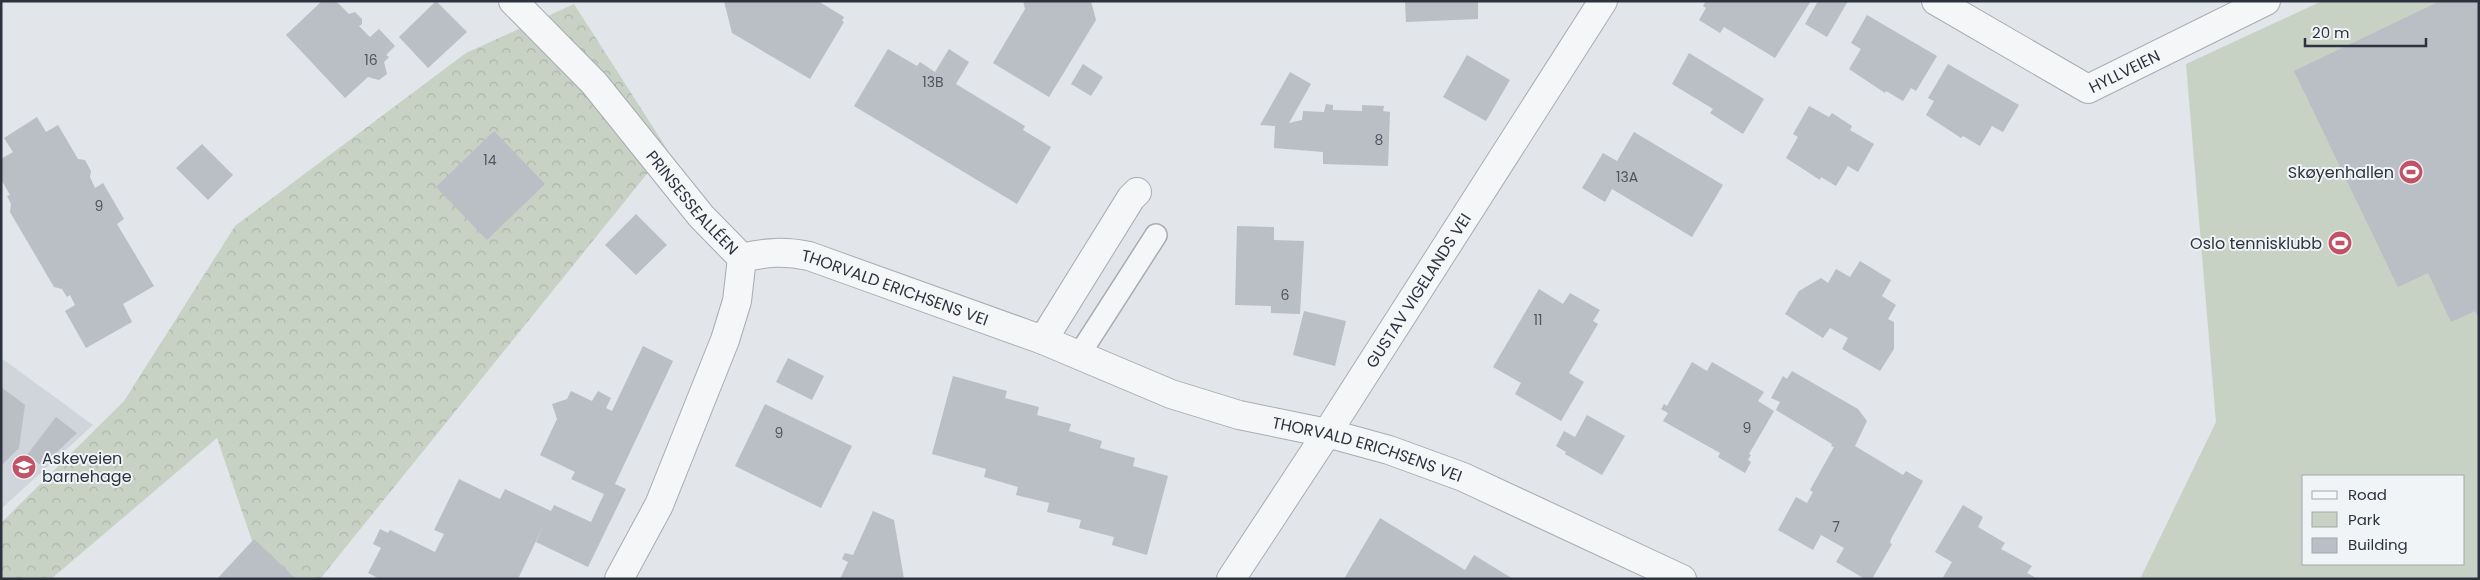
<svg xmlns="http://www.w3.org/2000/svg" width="2480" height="580" viewBox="0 0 2480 580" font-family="Poppins,sans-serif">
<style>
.built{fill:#d0d4db}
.green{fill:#c8d2c4;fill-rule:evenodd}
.forest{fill:url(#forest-crowns)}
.building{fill:#babec5}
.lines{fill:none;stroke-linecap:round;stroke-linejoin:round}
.lane-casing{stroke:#a8acb3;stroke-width:24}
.street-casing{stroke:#a8acb3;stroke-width:30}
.lane{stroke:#f4f6f8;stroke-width:21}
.street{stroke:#f4f6f8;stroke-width:28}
.labels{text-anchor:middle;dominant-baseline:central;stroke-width:4;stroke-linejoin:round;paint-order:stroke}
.number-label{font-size:14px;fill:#505660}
.street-label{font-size:16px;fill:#2c333f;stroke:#f1f4f7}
.poi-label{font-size:16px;fill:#2c333f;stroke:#f1f4f7;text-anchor:end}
</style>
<defs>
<pattern id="forest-crowns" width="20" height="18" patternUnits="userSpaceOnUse" patternTransform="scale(1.25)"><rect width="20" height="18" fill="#c8d2c4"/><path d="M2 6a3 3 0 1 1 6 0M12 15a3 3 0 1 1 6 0" fill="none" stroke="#acb5a9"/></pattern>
</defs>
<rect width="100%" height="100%" fill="#e2e5e9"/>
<!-- built -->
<path class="built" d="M1,358L93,425L1,509Z"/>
<!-- green -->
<path class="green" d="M2322,1H2479V579H2140L2216,422L2186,64ZM2304,476H2464V564H2304Z"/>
<!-- forest -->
<path class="forest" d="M574,4L667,149L320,579H265L217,438L51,579H1V523L124,401L235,226L466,53Z"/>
<!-- building -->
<g class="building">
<path d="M322,1H336L349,14L355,12L362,19V24L359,26L370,37L379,29L395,46L386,55L389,57L384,62L387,74L379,80L368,77L345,98L286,35Z"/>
<path d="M436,1L467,32L428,68L399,37Z"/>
<path d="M724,1H818L844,17L842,21L844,22L810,79L732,33Z"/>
<path d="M1023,1H1091L1096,20L1049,97L993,63L1025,9Z"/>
<path d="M1405,1H1478V19L1406,22Z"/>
<path d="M1706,1H1811L1775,58L1724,27L1720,33L1699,20L1706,8L1703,6Z"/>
<path d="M1818,1H1848L1827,37L1805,24Z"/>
<path d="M2440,1H2479V318L2475,311L2451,322L2428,273L2398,287L2294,71Z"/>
<path d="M1867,15L1937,56L1916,91L1911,88L1903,101L1886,91L1885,93L1849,69L1861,49L1851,43Z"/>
<path d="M888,49L917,66L920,62L935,72L949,49L969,62L956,84L1025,126L1023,130L1051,147L1017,204L854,106Z"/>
<path d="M1689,53L1764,99L1743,134L1710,113L1713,109L1672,84Z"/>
<path d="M1467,55L1510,80L1486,121L1443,97Z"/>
<path d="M1083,64L1103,77L1091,96L1071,84Z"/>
<path d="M1948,64L2019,105L2003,132L1992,126L1980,146L1963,136L1961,138L1926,115L1934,101L1928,98Z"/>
<path d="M1290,72L1311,84L1289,123L1302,120L1303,111L1324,112L1326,104L1333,105V110L1362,111V105L1384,106L1383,111L1390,112L1388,166L1323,164V152L1274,148L1275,126L1260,125Z"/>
<path d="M1809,106L1829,117L1832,113L1852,126L1850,130L1874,144L1858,172L1848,166L1836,186L1821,177L1820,180L1786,158L1798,137L1793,134Z"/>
<path d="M37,117L46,132L58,125L78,159L85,160L91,171L90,177L95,188L103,183L124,219L117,224L154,286L123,304L132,322L86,348L65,311L75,305L70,295L67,297L62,289L54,287L10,212L11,204L7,196L10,195L1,179V159L13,152L4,138Z"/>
<path d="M494,131L545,184L487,240L436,187Z"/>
<path d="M1634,132L1723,185L1692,237L1612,189L1605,202L1582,188L1603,153L1617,161Z"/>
<path d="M202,144L233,175L208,200L176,168Z"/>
<path d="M636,214L667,245L636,275L605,245Z"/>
<path d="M1237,226L1274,227V240L1304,241L1300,314L1271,313V306L1235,305Z"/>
<path d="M1860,261L1891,280L1882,296L1896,305L1888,319L1894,322V349L1880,371L1842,349L1848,338L1830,328L1823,338L1785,314L1799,291L1821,278L1828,283L1836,269L1850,277Z"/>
<path d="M1539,289L1563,304L1570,293L1600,310L1593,321L1598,324L1569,373L1584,382L1561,421L1515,394L1521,383L1493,367Z"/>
<path d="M1304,311L1346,321L1335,366L1293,355Z"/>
<path d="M643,346L673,361L615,484L626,489L588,567L536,542L545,522L518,579H380L368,573L381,548L373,544L380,529L388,533L390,530L435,552L444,534L434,530L459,479L500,499L505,489L551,511L554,505L591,522L604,494L571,479L575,472L540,455L557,419L552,404L567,399L571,391L592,401L598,391L611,398L606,408L612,411Z"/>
<path d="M788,358L824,376L812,400L776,382Z"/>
<path d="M1692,362L1707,371L1712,362L1764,392L1758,401L1774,411L1749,454L1751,455L1748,460L1751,462L1745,473L1718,457L1720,453L1663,421L1668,413L1661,409L1664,404L1667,406Z"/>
<path d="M1792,371L1858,409L1867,421L1855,446L1903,475L1906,471L1923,481L1891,539L1890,543L1892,544L1872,579H1865L1836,562L1844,548L1821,535L1813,550L1778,530L1796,497L1807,503L1813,492L1810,490L1834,447L1831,446L1832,444L1776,410L1780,402L1771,398L1783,376L1787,379Z"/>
<path d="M953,376L1007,391L1005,398L1039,407L1037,415L1071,424L1069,431L1102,441L1100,448L1135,458L1133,466L1168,476L1147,555L1112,545L1114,537L1079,528L1081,520L1047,512L1049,503L1016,495L1018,487L984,477L986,469L932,454Z"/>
<path d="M1,387L25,405L19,448L1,466Z"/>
<path d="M765,404L852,446L821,508L735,466Z"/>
<path d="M1587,415L1625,436L1602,475L1565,454L1566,452L1556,446L1564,431L1575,437Z"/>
<path d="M56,417L77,433L42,466L27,455Z"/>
<path d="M1963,505L1983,517L1978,527L2005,543L2001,549L2032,566L2027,573L2038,579H1942L1952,562L1935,552Z"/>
<path d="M873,511L894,520L904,579H840L848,562L842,559L845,553L853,555Z"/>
<path d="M1380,518L1465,570L1474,555L1513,579H1344Z"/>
<path d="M254,539L296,579H217Z"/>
</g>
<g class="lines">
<defs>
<path id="lane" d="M1079,355L1156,235"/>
<g id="street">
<path id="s1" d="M513,1L594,83L701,216L742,258L737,301L725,340L659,505L619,579"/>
<path id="s2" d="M1936,1L2088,89L2266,1"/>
<path id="s3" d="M742,258C766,252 785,251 809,256L1043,340L1171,394L1239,415L1327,433L1389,450L1463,477L1682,579"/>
<path d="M1043,340L1131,198L1137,192"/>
<path id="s4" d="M1231,579L1327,433L1603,1"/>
</g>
</defs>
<!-- lane casing -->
<use href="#lane" class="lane-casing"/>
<!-- street casing -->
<use href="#street" class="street-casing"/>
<!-- lane -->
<use href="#lane" class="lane"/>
<!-- street -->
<use href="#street" class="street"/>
</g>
<!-- icons -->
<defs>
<symbol id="stadium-disc" viewBox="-11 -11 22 22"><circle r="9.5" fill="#c25367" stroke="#f1f4f7"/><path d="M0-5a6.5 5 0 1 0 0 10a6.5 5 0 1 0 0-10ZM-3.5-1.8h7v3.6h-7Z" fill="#fff"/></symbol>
<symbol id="school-disc" viewBox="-11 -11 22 22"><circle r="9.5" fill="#c25367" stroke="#f1f4f7"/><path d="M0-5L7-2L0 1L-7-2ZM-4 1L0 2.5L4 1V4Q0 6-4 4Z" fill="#fff"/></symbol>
</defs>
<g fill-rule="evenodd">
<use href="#stadium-disc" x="2397" y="158" width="28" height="28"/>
<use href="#stadium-disc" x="2326" y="229" width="28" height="28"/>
<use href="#school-disc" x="10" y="453" width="28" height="28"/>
</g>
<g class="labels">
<!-- number labels -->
<g class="number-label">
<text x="371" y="60">16</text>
<text x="933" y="82">13B</text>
<text x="1379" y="140">8</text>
<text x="490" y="160">14</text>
<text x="1627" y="177">13A</text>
<text x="99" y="206">9</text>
<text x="1285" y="295">6</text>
<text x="1538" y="320">11</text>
<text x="1747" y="428">9</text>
<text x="779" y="433">9</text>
<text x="1836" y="527">7</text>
</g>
<!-- street labels -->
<g class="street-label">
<text stroke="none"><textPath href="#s2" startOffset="216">HYLLVEIEN</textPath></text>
<text stroke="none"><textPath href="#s1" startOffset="270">PRINSESSEALLÉEN</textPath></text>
<text stroke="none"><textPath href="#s3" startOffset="159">THORVALD ERICHSENS VEI</textPath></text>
<text stroke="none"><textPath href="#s4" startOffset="344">GUSTAV VIGELANDS VEI</textPath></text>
<text stroke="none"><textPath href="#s3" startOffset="659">THORVALD ERICHSENS VEI</textPath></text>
</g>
<!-- poi labels -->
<g class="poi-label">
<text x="2394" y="172">Skøyenhallen</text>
<text x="2322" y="243">Oslo tennisklubb</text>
<text x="42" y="458" text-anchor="start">Askeveien<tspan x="42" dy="18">barnehage</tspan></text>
</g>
</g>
<!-- border -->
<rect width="2480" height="580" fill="none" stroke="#2c333f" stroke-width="5"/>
<!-- legend -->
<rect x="2302" y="475" width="162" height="90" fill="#f1f4f7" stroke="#a2a7ad"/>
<rect x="2312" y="491" width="25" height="8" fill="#f4f6f8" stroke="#a2a7ad"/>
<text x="2348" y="500" font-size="15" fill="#2c333f">Road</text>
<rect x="2312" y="512" width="25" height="15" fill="#c8d2c4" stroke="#a2a7ad"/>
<text x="2348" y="525" font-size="15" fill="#2c333f">Park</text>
<rect x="2312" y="538" width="25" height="15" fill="#babec5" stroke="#a2a7ad"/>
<text x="2348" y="550" font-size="15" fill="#2c333f">Building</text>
<!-- scale -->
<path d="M2305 38v8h121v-8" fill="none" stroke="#2c333f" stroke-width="2.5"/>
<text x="2312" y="38" font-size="15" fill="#2c333f" stroke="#f1f4f7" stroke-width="4" paint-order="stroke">20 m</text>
</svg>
